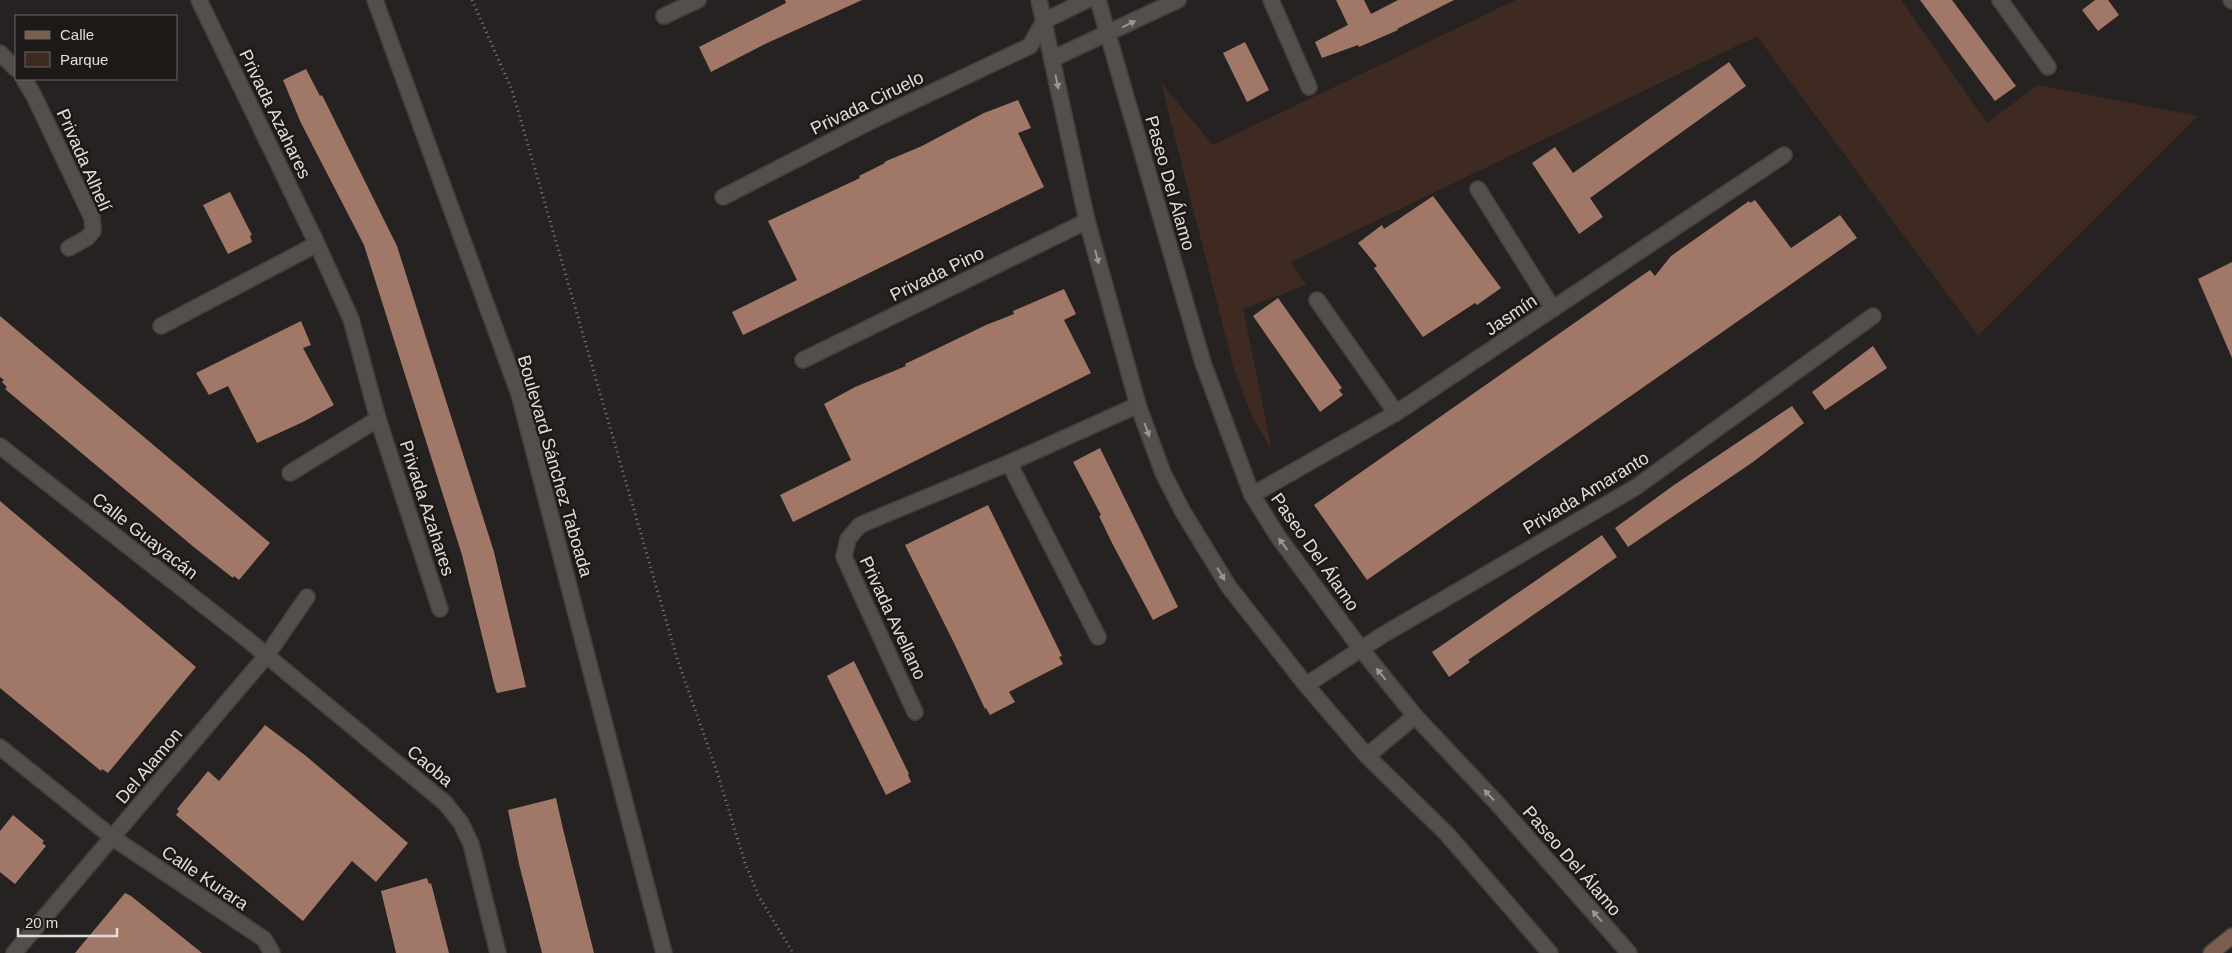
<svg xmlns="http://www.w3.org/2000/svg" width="2232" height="953" viewBox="0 0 2232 953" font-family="Helvetica,sans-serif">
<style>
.green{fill:#3f2a22}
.building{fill:#a17867}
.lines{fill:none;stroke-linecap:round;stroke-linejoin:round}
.minor-casing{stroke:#413e3c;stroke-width:18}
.tertiary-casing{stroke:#413e3c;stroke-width:18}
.secondary-casing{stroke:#413e3c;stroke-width:18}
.path{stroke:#807d7c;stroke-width:3;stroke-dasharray:1 4;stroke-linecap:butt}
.minor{stroke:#534f4d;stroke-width:15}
.tertiary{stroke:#534f4d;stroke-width:15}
.secondary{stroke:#7c5e51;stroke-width:15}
.oneway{fill:#9a9694}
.labels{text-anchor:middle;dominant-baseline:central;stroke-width:5;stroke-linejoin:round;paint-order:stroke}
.street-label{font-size:18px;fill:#e0dddc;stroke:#1d1917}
</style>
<rect width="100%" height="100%" fill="#262221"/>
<!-- green -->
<path class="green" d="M1516,0H1901L1987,123L2038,85L2198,116L1978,336L1757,36L1291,262L1306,285L1243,309L1272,451L1252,416L1234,369L1161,83L1213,145Z"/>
<!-- building -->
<g class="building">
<path d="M785,0H862L765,44L711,72L699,47L786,3Z"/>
<path d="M1336,0H1364L1371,14L1398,0H1454L1397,29L1398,30L1359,47L1358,45L1322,58L1315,42L1348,25Z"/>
<path d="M1920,0H1952L2016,86L1995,101Z"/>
<path d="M2095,0H2108L2119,15L2098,31L2082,10Z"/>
<path d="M1245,42L1269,90L1247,102L1223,53Z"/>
<path d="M1729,62L1746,86L1590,198L1603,217L1579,234L1532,163L1555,147L1573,173Z"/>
<path d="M306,69L320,96L322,95L397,246L494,552L526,687L497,693L495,688L462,555L364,245L301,123L283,80Z"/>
<path d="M1018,100L1031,128L1018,133L1044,187L743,335L732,312L797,280L768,221L860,178L859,176L885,163L884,162L922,146L984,113Z"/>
<path d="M230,192L252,235L250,236L252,242L228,254L203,205Z"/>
<path d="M1433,196L1501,288L1477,305L1475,303L1423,337L1374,268L1377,266L1358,243L1382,225L1384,229Z"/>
<path d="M1755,200L1791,248L1840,215L1857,238L1367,580L1314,505L1650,270L1655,276L1671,256L1749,201L1750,203Z"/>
<path d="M2232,262V358L2198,279Z"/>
<path d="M1064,289L1076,314L1064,320L1091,373L793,522L780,495L851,460L824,404L855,387L906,366L905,364L986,325L1014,314L1013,311Z"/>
<path d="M1278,298L1342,388L1339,390L1343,395L1320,412L1253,316Z"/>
<path d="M0,316L270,543L239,580L234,576L233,578L195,548L5,389L7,387L2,382L4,380L0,377Z"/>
<path d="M301,321L311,345L303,348L334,405L303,422L257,443L228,386L209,395L196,373Z"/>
<path d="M1873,346L1887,368L1825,410L1812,392Z"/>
<path d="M1792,406L1804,423L1753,462L1628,547L1615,528L1674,485Z"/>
<path d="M1100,448L1178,607L1153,620L1112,543L1099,516L1101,515L1073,462Z"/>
<path d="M0,501L196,667L108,773L102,769L101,771L0,688Z"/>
<path d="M988,505L1062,656L1059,657L1063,664L1009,692L1015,702L990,715L986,708L985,709L954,643L905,545Z"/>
<path d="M1602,535L1617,557L1468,660L1470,662L1449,677L1432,652Z"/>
<path d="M854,661L909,774L908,775L911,782L886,795L827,676Z"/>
<path d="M265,725L306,756L408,843L376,882L352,861L303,921L176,815L179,811L177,809L208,771L219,781Z"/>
<path d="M556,798L563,829L594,953H542L519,864L508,810Z"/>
<path d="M13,815L44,841L42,843L46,846L15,884L0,872V831Z"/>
<path d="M427,878L429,884L431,883L449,953H396L381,891Z"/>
<path d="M125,893L131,896L202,953H75Z"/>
</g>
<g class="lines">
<defs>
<g id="minor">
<path d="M199,0L317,244L351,319L378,419L440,609"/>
<path d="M1271,0L1309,87"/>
<path d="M2000,0L2048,67"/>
<path d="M2231,0L2232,1"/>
<path d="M664,16L698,0"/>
<path d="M0,53L16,69"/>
<path d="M24,79L34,96L92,218L93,231L87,238L69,248"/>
<path d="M1478,189L1553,309"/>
<path d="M723,197L869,122L1030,46L1044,21"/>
<path d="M1317,300L1396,413"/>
<path d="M161,326L317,244"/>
<path d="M803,360L1087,221"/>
<path d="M0,446L243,636L445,803L461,823L471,844L498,953"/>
<path d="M1009,463L1098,637"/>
<path d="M290,473L378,419"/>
<path d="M1252,495L1396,413L1784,155"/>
<path d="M1306,685L1381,636L1636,487L1873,316"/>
<path d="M915,712L844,557L848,539L860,525L1009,463L1138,405"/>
<path d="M0,747L113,838L264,939L272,953"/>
<path d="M1367,756L1415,716"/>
<path d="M14,953L267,655L307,597"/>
</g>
<g id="tertiary">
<path d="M375,0L519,394L664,953"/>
<path d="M1039,0L1087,221L1138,405L1163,473L1183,512L1229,587L1306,685L1367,756L1447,834L1550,953"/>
<path d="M1098,0L1203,363L1252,495L1279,538L1361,649L1415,716L1495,801L1629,953"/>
<path d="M1044,21L1087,0"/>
<path d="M1052,59L1178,0"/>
</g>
<path id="secondary" d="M2211,953L2232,936"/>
</defs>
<!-- minor casing -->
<use href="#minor" class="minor-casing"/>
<!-- tertiary casing -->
<use href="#tertiary" class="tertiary-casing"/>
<!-- secondary casing -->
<use href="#secondary" class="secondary-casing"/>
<!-- path -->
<path class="path" d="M472,0L512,90L677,658L718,775L745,863L758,895L793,953"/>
<!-- minor -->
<use href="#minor" class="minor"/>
<!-- tertiary -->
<use href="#tertiary" class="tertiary"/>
<!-- secondary -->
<use href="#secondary" class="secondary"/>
</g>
<!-- one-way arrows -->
<defs><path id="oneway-solid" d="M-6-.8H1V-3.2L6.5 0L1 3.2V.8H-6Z" transform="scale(1.25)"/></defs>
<g class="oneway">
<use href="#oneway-solid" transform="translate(1129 24) rotate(-26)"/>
<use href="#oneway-solid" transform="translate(1057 82) rotate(78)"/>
<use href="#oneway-solid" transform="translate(1097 257) rotate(75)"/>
<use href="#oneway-solid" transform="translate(1147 430) rotate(70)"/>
<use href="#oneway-solid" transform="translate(1283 544) rotate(-126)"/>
<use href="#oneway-solid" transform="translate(1221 574) rotate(59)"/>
<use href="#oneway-solid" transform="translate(1381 674) rotate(-129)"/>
<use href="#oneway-solid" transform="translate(1489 795) rotate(-133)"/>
<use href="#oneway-solid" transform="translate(1597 916) rotate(-131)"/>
</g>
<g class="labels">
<!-- street labels -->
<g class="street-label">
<text transform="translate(867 103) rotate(-26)">Privada Ciruelo</text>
<text transform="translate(275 114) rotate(64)">Privada Azahares</text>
<text transform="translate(84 160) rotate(66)">Privada Alhelí</text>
<text transform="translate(1170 183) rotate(74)">Paseo Del Álamo</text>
<text transform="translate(937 274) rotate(-26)">Privada Pino</text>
<text transform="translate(1511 315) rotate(-34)">Jasmín</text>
<text transform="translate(555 466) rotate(74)">Boulevard Sánchez Taboada</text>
<text transform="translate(1586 493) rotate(-31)">Privada Amaranto</text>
<text transform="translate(427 508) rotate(72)">Privada Azahares</text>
<text transform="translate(145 536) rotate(38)">Calle Guayacán</text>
<text transform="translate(1315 552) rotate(55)">Paseo Del Álamo</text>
<text transform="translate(893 618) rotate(65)">Privada Avellano</text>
<text transform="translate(149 766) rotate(-50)">Del Alamon</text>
<text transform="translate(430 766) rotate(40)">Caoba</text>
<text transform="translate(1572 861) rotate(49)">Paseo Del Álamo</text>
<text transform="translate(205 878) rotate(34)">Calle Kurara</text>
</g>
</g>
<!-- legend -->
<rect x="15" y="15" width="162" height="65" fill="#1d1917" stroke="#6b6766"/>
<rect x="25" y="31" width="25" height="8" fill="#7c5e51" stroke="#6b6766"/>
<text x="60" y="40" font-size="15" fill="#e0dddc">Calle</text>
<rect x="25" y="52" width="25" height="15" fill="#3f2a22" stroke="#6b6766"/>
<text x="60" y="65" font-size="15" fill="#e0dddc">Parque</text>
<!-- scale -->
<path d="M18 928v8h99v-8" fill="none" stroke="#e0dddc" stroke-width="2.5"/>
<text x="25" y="928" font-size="15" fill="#e0dddc" stroke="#1d1917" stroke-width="4" paint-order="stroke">20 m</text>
</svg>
